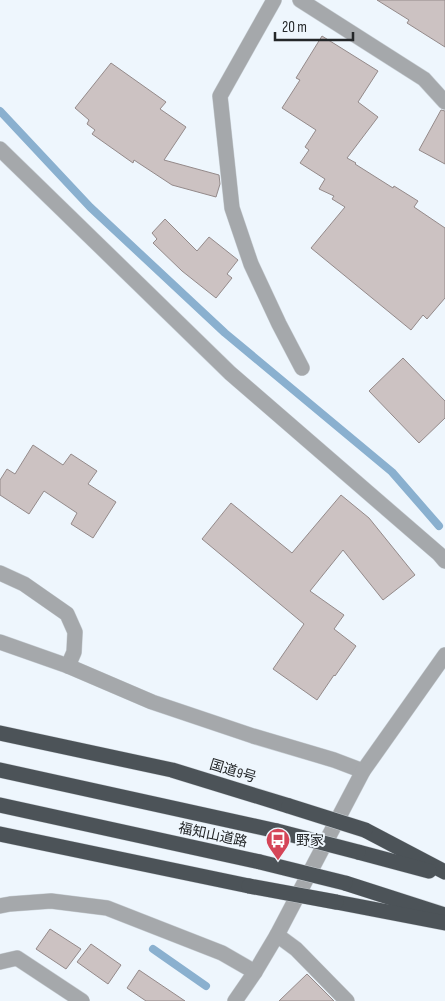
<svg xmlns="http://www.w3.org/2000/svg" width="445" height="1001" viewBox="0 0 445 1001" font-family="'Sofia Sans Condensed','Noto Sans JP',sans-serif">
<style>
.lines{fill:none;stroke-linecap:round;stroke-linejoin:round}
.stream{stroke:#8ab0cf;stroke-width:8}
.building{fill:#ccc2c2;stroke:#948a8a}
.minor-casing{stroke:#cad1d7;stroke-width:16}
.highway-casing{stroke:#cad1d7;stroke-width:16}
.minor{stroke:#a5a8ab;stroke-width:15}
.highway{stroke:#4c5358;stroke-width:15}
.highway-bridge-casing{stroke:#cad1d7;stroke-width:16;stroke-linecap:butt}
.highway-bridge{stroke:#4c5358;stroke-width:15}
.labels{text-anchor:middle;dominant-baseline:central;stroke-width:4;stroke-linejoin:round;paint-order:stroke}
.street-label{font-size:14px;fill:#242729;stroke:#eef6fd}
.poi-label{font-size:14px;fill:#242729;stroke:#eef6fd;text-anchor:start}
</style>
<rect width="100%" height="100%" fill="#eef6fd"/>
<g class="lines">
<!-- stream -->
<g class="stream">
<path d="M0,111L90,207L225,333L392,472L439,526"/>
<path d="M153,949L206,986"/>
</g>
</g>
<!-- building -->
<g class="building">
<path d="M377,0H445V47L407,23L409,20Z"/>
<path d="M322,36L378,71L358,102L378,117L347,158L356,163L355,164L393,188L394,186L418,201L414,207L445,228V298L427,319L423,315L411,330L311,248L345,207L332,199L334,196L319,189L325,179L300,163L309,150L305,147L316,130L282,108L300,80L296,78Z"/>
<path d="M111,63L166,102L160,109L186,127L164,160L219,175L220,184L216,197L172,185L134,160L133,163L92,134L95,130L87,124L89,120L75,108Z"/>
<path d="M441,110L445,111V164L419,150Z"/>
<path d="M165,219L197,251L209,237L238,260L227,274L232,278L216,298L182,271L153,243L157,239L152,233Z"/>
<path d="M403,358L445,401V418L419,443L369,391Z"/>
<path d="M33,445L63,465L71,454L97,471L88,484L116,502L93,538L71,524L77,513L44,491L29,514L0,495V480L7,469L15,474Z"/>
<path d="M341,495L369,518L415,575L383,600L343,550L310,591L344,615L334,629L356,646L335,676L334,675L317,700L273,669L304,624L202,539L231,503L292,553Z"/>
<path d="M50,929L81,949L66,969L36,949Z"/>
<path d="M91,944L121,965L108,984L77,962Z"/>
<path d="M139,970L185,1001H146L127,988Z"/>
<path d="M307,974L334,1001H279Z"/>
</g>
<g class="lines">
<defs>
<g id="minor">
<path d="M274,0L220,96L232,208L251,264L279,324L302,368"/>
<path d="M300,0L424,79L445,102"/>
<path d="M0,149L230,373L439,554L445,561"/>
<path d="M0,573L24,584L67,614L75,632L74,652L68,666"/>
<path d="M0,642L68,666L152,702L253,736L334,760L363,771"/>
<path d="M0,906L10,904L51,901L107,908L222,953L255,972"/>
<path d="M277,935L296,949L347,1001"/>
<path d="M0,962L17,958L82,1001"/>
<path d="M235,1001L255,972L277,935L363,771L445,655"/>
</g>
<g id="highway">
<path d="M0,733L172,770L289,806"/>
<path d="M0,770L277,831"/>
<path d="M0,805L260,862"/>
<path d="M365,830L445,872"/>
<path d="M0,834L249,886"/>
<path d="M358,852L429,871"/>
<path d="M345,883L445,915"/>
<path d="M336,902L445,923"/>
</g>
</defs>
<!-- minor casing -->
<use href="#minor" class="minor-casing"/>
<!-- highway casing -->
<use href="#highway" class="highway-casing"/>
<!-- minor -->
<use href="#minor" class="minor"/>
<!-- highway -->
<use href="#highway" class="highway"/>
<defs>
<g id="highway-bridge">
<path d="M289,806L365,830"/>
<path d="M277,831L358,852"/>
<path d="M260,862L345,883"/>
<path d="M249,886L336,902"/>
</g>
</defs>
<!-- highway-bridge casing -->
<use href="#highway-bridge" class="highway-bridge-casing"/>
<!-- highway-bridge -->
<use href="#highway-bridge" class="highway-bridge"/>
</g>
<!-- icons -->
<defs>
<symbol id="bus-pin" viewBox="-11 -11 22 30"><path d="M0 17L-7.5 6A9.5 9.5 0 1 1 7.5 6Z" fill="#d54558" stroke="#eef6fd"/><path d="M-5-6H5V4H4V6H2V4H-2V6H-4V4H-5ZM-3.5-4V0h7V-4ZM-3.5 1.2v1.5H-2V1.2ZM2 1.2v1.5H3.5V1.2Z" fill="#fff"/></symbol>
</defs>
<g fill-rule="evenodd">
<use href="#bus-pin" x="264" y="826" width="28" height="38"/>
</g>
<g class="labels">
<!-- street labels -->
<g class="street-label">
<text transform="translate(233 771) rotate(17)">国道9号</text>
<text transform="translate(213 835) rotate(12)">福知山道路</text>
</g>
<!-- poi labels -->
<g class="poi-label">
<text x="296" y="840">野家</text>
</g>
</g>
<!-- scale -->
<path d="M275 32v8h78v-8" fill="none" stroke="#242729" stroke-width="2.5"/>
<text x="282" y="32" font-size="15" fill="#242729" stroke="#eef6fd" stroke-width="4" paint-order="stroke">20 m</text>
</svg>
